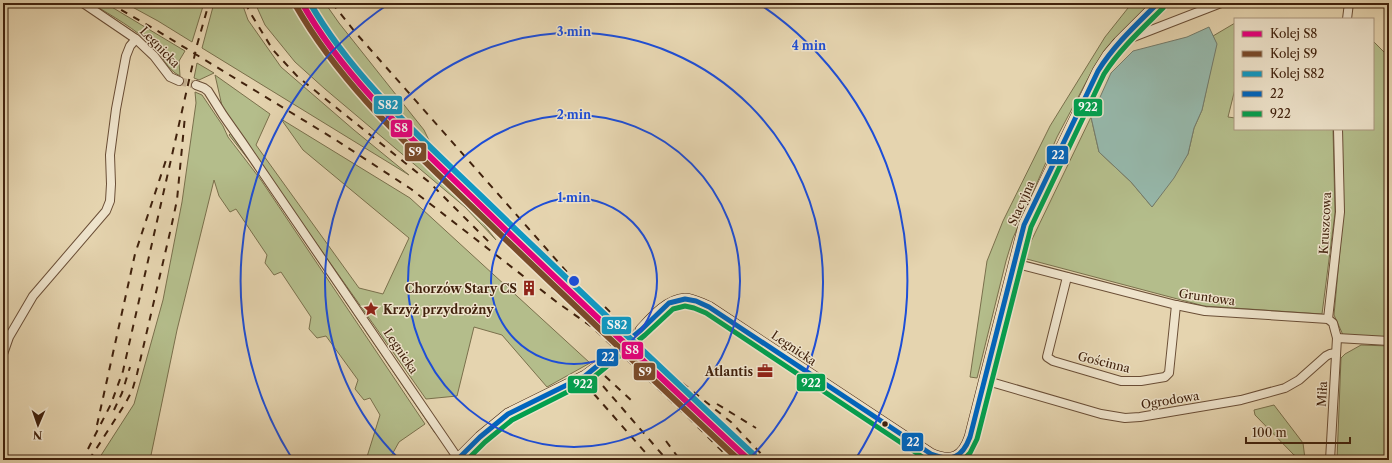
<svg xmlns="http://www.w3.org/2000/svg" width="1392" height="463" viewBox="0 0 1392 463" font-family="'Libre Caslon Text',serif">
<style>
.green{fill:#b4bd8b;stroke:#7a704c}
.water{fill:#96b8ab;stroke:#747c6c}
.lines{fill:none;stroke-linecap:round;stroke-linejoin:round}
.street-tunnel{stroke:#c4b08f;stroke-width:8;stroke-dasharray:8 4;stroke-linecap:butt}
.secondary-tunnel{stroke:#c4b08f;stroke-width:11;stroke-dasharray:11 5.5;stroke-linecap:butt}
.street-casing{stroke:#6a4e36;stroke-width:10}
.secondary-casing{stroke:#41220d;stroke-width:12}
.street{stroke:#eee3cb;stroke-width:8}
.secondary{stroke:#eee3cb;stroke-width:11}
.rail{stroke:#41220d;stroke-width:2;stroke-dasharray:7 7;stroke-linecap:butt}
.bus-1-casing{stroke:#eee3cb;stroke-width:8}
.bus-2-casing{stroke:#eee3cb;stroke-width:8}
.bus-1{stroke:#0065bd;stroke-width:5}
.bus-2{stroke:#039f4e;stroke-width:5}
.rail-1-casing{stroke:#eee3cb;stroke-width:9}
.rail-2-casing{stroke:#eee3cb;stroke-width:9}
.rail-3-casing{stroke:#eee3cb;stroke-width:9}
.rail-1{stroke:#e5007d;stroke-width:6}
.rail-2{stroke:#7a4b2a;stroke-width:6}
.rail-3{stroke:#1098c2;stroke-width:6}
.ring{fill:none;stroke:#1d4ed8;stroke-width:2}
.bus-dot{fill:#41220d;stroke:#eee3cb;stroke-width:1.5}
.labels{text-anchor:middle;dominant-baseline:central;stroke-width:3;stroke-linejoin:round;paint-order:stroke}
.street-label{font-size:12px;fill:#41220d;stroke:#eee3cb}
.poi-label{font-size:12px;font-weight:bold;fill:#41220d;stroke:#eee3cb;text-anchor:end}
.centre{fill:#1d4ed8;stroke:#eee3cb;stroke-width:2}
.ring-label{font-size:12px;text-anchor:middle;font-weight:bold;fill:#1d4ed8;stroke:#eee3cb;stroke-width:3;stroke-linejoin:round;paint-order:stroke}
.line-badge{stroke:#eee3cb;stroke-width:1.5}
.badge-label{font-size:11px;text-anchor:middle;font-weight:bold;fill:#fff}
</style>
<rect width="100%" height="100%" fill="#e5d4af"/>
<filter id="stains"><feTurbulence type="fractalNoise" baseFrequency=".005" numOctaves="4"/><feColorMatrix values="0 0 0 0 .2 0 0 0 0 .09 0 0 0 0 .02 0 0 0 .5 -.17"/></filter>
<radialGradient id="worn" r=".72"><stop offset=".6" stop-color="#630" stop-opacity="0"/><stop offset="1" stop-color="#630" stop-opacity=".3"/></radialGradient>
<!-- green -->
<g class="green">
<path d="M91,3H105L185,51L179,61L180,76C165,68 165,58 154,47C136,29 112,16 91,3Z"/>
<path d="M125,3H204L192,42L158,21Z"/>
<path d="M214,3H242L248,20L281,67L354,130L409,175L202,48Z"/>
<path d="M255,3H293L300,19L338,74L374,113L470,207L496,240L465,207L325,89L295,62L265,25Z"/>
<path d="M305,3H325L339,23L424,130L439,161L345,64Z"/>
<path d="M1132,3H1150L1114,39L1093,69L1057,137L1013,238L1006,261L977,378L970,377L987,261L1003,221L1050,126L1105,37Z"/>
<path d="M1235,23V89L1228,117L1235,118V129H1333L1335,213L1322,314L1204,306L1023,258L1091,117L1099,152L1131,182L1152,207L1188,154L1194,128L1202,110L1216,44L1213,36Z"/>
<path d="M1373,41L1389,57V339L1343,335L1334,315L1342,227L1340,129H1373Z"/>
<path d="M197,63L214,73L199,80L194,78Z"/>
<path d="M215,75L270,114L256,145L359,288L383,294L409,238L303,150L281,119L410,198L590,363L547,387L502,335L474,327L457,396L426,399L281,193L222,106Z"/>
<path d="M195,92L202,95L223,126L228,137L261,180L425,424L399,442L389,460H366L380,415L370,398L364,400L355,389L358,380L326,336L317,338L309,329L311,317L281,272L274,275L265,263L267,255L236,209L230,212L219,196L214,180L177,330L150,460H98L134,404L163,300L182,202L196,103Z"/>
<path d="M231,133L437,434L435,433L252,164L229,135Z"/>
<path d="M1361,345L1389,346V460H1337L1341,358L1345,354Z"/>
<path d="M1274,405L1303,443L1305,459L1294,455L1255,415L1254,410Z"/>
</g>
<!-- water -->
<path class="water" d="M1209,27L1217,44L1202,110L1194,128L1188,154L1174,178L1152,207L1131,182L1099,152L1091,117L1111,73L1133,51L1187,37Z"/>
<g class="lines">
<!-- street-tunnel -->
<path class="street-tunnel" d="M179,81L196,85"/>
<!-- secondary-tunnel -->
<path class="secondary-tunnel" d="M597,367L641,330"/>
<defs>
<g id="street">
<path d="M83,3L136,39L154,56L170,77L179,81"/>
<path d="M1347,19L1349,3"/>
<path d="M1123,41L1221,3"/>
<path d="M196,85L204,88L208,91L223,115L242,142L459,460"/>
<path d="M1014,263L1176,305L1205,311L1328,319L1333,323L1337,338L1330,460"/>
<path d="M1067,277L1047,357L1053,361L1121,381H1141L1165,377L1169,373L1176,305"/>
<path d="M1328,319L1340,212L1338,129"/>
<path d="M1337,338L1389,341"/>
<path d="M3,354L9,337L33,296L106,211L110,201L111,184L110,155L116,109L126,56L130,46L136,39"/>
<path d="M984,380L1101,414L1125,418L1140,417L1241,400L1285,388L1299,380L1326,356L1330,354L1336,353"/>
</g>
<g id="secondary">
<path d="M641,330C652,318 667,300 685,299C693,299 701,304 709,307L931,454C951,463 963,458 970,437L1024,225L1098,71L1108,55L1119,42L1158,3"/>
<path d="M457,460L480,437L508,414L585,376L597,367"/>
</g>
</defs>
<!-- street casing -->
<use href="#street" class="street-casing"/>
<!-- secondary casing -->
<use href="#secondary" class="secondary-casing"/>
<!-- street -->
<use href="#street" class="street"/>
<!-- secondary -->
<use href="#secondary" class="secondary"/>
<!-- rail -->
<g class="rail">
<path d="M109,3L156,30L336,140L411,189L558,303L592,327L688,417L731,460"/>
<path d="M245,3L251,14L273,50L298,77L429,182L492,245"/>
<path d="M332,3L355,32L612,323L651,358L731,422L767,460"/>
<path d="M605,307L625,327"/>
<path d="M605,376L633,402"/>
<path d="M603,386L667,460"/>
<path d="M594,394L652,460"/>
<path d="M717,404L756,428"/>
<path d="M114,410L122,393L130,367"/>
<path d="M97,425L135,254L166,160"/>
<path d="M666,441L680,460"/>
<path d="M88,449L111,404L123,371L197,45L209,3"/>
<path d="M89,460L125,404L132,391L137,374L171,228L177,200L185,116"/>
</g>
<defs>
<path id="bus-1" d="M457,460L480,437L508,414L585,376L641,330L669,303L685,299L696,301L709,307L931,454C952,462 962,458 970,437L1024,225L1098,71C1114,45 1136,25 1158,3"/>
<g id="bus-2">
<path d="M467,460L485,442L512,420L589,381L645,335L673,309L685,306L694,308L706,313L927,460"/>
<path d="M963,460L970,453L977,439L1031,227L1104,74C1120,49 1142,29 1163,8"/>
</g>
</defs>
<!-- bus-1 casing -->
<use href="#bus-1" class="bus-1-casing"/>
<!-- bus-2 casing -->
<use href="#bus-2" class="bus-2-casing"/>
<!-- bus-1 -->
<use href="#bus-1" class="bus-1"/>
<!-- bus-2 -->
<use href="#bus-2" class="bus-2"/>
<defs>
<path id="rail-1" d="M302,3C346,81 414,141 478,203C567,290 658,375 749,460"/>
<path id="rail-2" d="M296,6C341,85 408,145 472,207C560,292 649,376 739,460"/>
<path id="rail-3" d="M310,3C353,78 419,136 481,196C571,283 662,369 754,455"/>
</defs>
<!-- rail-1 casing -->
<use href="#rail-1" class="rail-1-casing"/>
<!-- rail-2 casing -->
<use href="#rail-2" class="rail-2-casing"/>
<!-- rail-3 casing -->
<use href="#rail-3" class="rail-3-casing"/>
<!-- rail-1 -->
<use href="#rail-1" class="rail-1"/>
<!-- rail-2 -->
<use href="#rail-2" class="rail-2"/>
<!-- rail-3 -->
<use href="#rail-3" class="rail-3"/>
</g>
<!-- distance rings -->
<g class="ring">
<circle cx="574" cy="281" r="83"/>
<circle cx="574" cy="281" r="166"/>
<path d="M399 459A249 249 0 1 1 749 459"/>
<path d="M293 460A333 333 0 0 1 390 3M758 3A333 333 0 0 1 855 460"/>
</g>
<!-- icons -->
<defs>
<symbol id="building-bare" viewBox="-9 -9 18 18"><path d="M-4-6H4V6H1V3H-1V6H-4ZM-2.5-4.3h1.7v1.8h-1.7ZM.8-4.3h1.7v1.8H.8ZM-2.5-1h1.7V.8h-1.7ZM.8-1h1.7V.8H.8Z" fill="#8f2418" stroke="#eee3cb" stroke-width="2.5" paint-order="stroke"/></symbol>
<symbol id="sight-bare" viewBox="-9 -9 18 18"><path d="M0-6L1.8-2.2L6-1.7L2.9 1.2L3.7 5.4L0 3.3L-3.7 5.4L-2.9 1.2L-6-1.7L-1.8-2.2Z" fill="#8f2418" stroke="#eee3cb" stroke-width="2.5" paint-order="stroke"/></symbol>
<symbol id="office-bare" viewBox="-9 -9 18 18"><path d="M-6-3h4V-5.5h4V-3h4V5H-6ZM-1-4.5V-3h2v-1.5ZM-6 0V1H6V0Z" fill="#8f2418" stroke="#eee3cb" stroke-width="2.5" paint-order="stroke"/></symbol>
</defs>
<g fill-rule="evenodd">
<use href="#building-bare" x="518" y="277" width="22" height="22"/>
<use href="#sight-bare" x="360" y="298" width="22" height="22"/>
<use href="#office-bare" x="754" y="360" width="22" height="22"/>
</g>
<!-- markers -->
<circle class="bus-dot" cx="885" cy="424" r="3.5"/>
<g class="labels">
<!-- street labels -->
<g class="street-label">
<text transform="translate(160 47) rotate(46)">Legnicka</text>
<text transform="translate(1021 203) rotate(-66)">Stacyjna</text>
<text transform="translate(1325 223) rotate(-87)">Kruszcowa</text>
<text transform="translate(1207 297) rotate(8)">Gruntowa</text>
<text transform="translate(794 348) rotate(34)">Legnicka</text>
<text transform="translate(401 351) rotate(56)">Legnicka</text>
<text transform="translate(1104 362) rotate(14)">Gościnna</text>
<text transform="translate(1322 394) rotate(-87)">Miła</text>
<text transform="translate(1170 400) rotate(-9)">Ogrodowa</text>
</g>
<!-- poi labels -->
<g class="poi-label">
<text x="517" y="288">Chorzów Stary CS</text>
<text x="383" y="309" text-anchor="start">Krzyż przydrożny</text>
<text x="753" y="371">Atlantis</text>
</g>
</g>
<circle cx="574" cy="281" r="6" class="centre"/>
<g class="ring-label">
<text x="574" y="36">3 min</text>
<text x="809" y="50">4 min</text>
<text x="574" y="119">2 min</text>
<text x="574" y="202">1 min</text>
</g>
<g class="line-badge">
<rect x="373" y="95" width="30" height="20" rx="4" fill="#1098c2"/>
<rect x="1073" y="98" width="30" height="19" rx="4" fill="#039f4e"/>
<rect x="390" y="119" width="23" height="19" rx="4" fill="#e5007d"/>
<rect x="404" y="142" width="23" height="20" rx="4" fill="#7a4b2a"/>
<rect x="1046" y="145" width="23" height="20" rx="4" fill="#0065bd"/>
<rect x="601" y="316" width="31" height="19" rx="4" fill="#1098c2"/>
<rect x="621" y="341" width="23" height="19" rx="4" fill="#e5007d"/>
<rect x="596" y="348" width="23" height="19" rx="4" fill="#0065bd"/>
<rect x="633" y="362" width="23" height="19" rx="4" fill="#7a4b2a"/>
<rect x="796" y="373" width="30" height="19" rx="4" fill="#039f4e"/>
<rect x="567" y="375" width="31" height="19" rx="4" fill="#039f4e"/>
<rect x="901" y="432" width="23" height="20" rx="4" fill="#0065bd"/>
</g>
<g class="badge-label">
<text x="388" y="109">S82</text>
<text x="1088" y="111">922</text>
<text x="401" y="132">S8</text>
<text x="415" y="156">S9</text>
<text x="1058" y="159">22</text>
<text x="617" y="329">S82</text>
<text x="632" y="354">S8</text>
<text x="608" y="361">22</text>
<text x="645" y="376">S9</text>
<text x="811" y="387">922</text>
<text x="583" y="388">922</text>
<text x="913" y="446">22</text>
</g>
<!-- margin -->
<rect width="1392" height="463" fill="none" stroke="#e5d4af" stroke-width="16"/>
<rect x="4" y="4" width="1384" height="455" fill="none" stroke="#41220d" stroke-width="2"/>
<rect x="8" y="8" width="1376" height="447" fill="none" stroke="#41220d"/>
<!-- legend -->
<rect x="1234" y="18" width="140" height="112" fill="#eee3cb" stroke="#a9967f"/>
<rect x="1242" y="31" width="20" height="6" fill="#e5007d" stroke="#a9967f"/>
<text x="1270" y="38" font-size="12" fill="#41220d">Kolej S8</text>
<rect x="1242" y="51" width="20" height="6" fill="#7a4b2a" stroke="#a9967f"/>
<text x="1270" y="58" font-size="12" fill="#41220d">Kolej S9</text>
<rect x="1242" y="71" width="20" height="6" fill="#1098c2" stroke="#a9967f"/>
<text x="1270" y="78" font-size="12" fill="#41220d">Kolej S82</text>
<rect x="1242" y="91" width="20" height="6" fill="#0065bd" stroke="#a9967f"/>
<text x="1270" y="98" font-size="12" fill="#41220d">22</text>
<rect x="1242" y="111" width="20" height="6" fill="#039f4e" stroke="#a9967f"/>
<text x="1270" y="118" font-size="12" fill="#41220d">922</text>
<!-- north arrow -->
<g transform="translate(38 425) rotate(182)" stroke="#eee3cb" stroke-width="3" paint-order="stroke">
<path d="M0-3L7 15L0 10L-7 15Z" fill="#41220d"/>
<text y="-6" font-size="11" font-weight="bold" text-anchor="middle" fill="#41220d">N</text>
</g>
<!-- scale -->
<path d="M1246 437v6h104v-6" fill="none" stroke="#41220d" stroke-width="2"/>
<text x="1252" y="437" font-size="12" fill="#41220d" stroke="#eee3cb" stroke-width="3" paint-order="stroke">100 m</text>
<rect width="100%" height="100%" filter="url(#stains)"/>
<rect width="100%" height="100%" fill="url(#worn)"/>
</svg>
